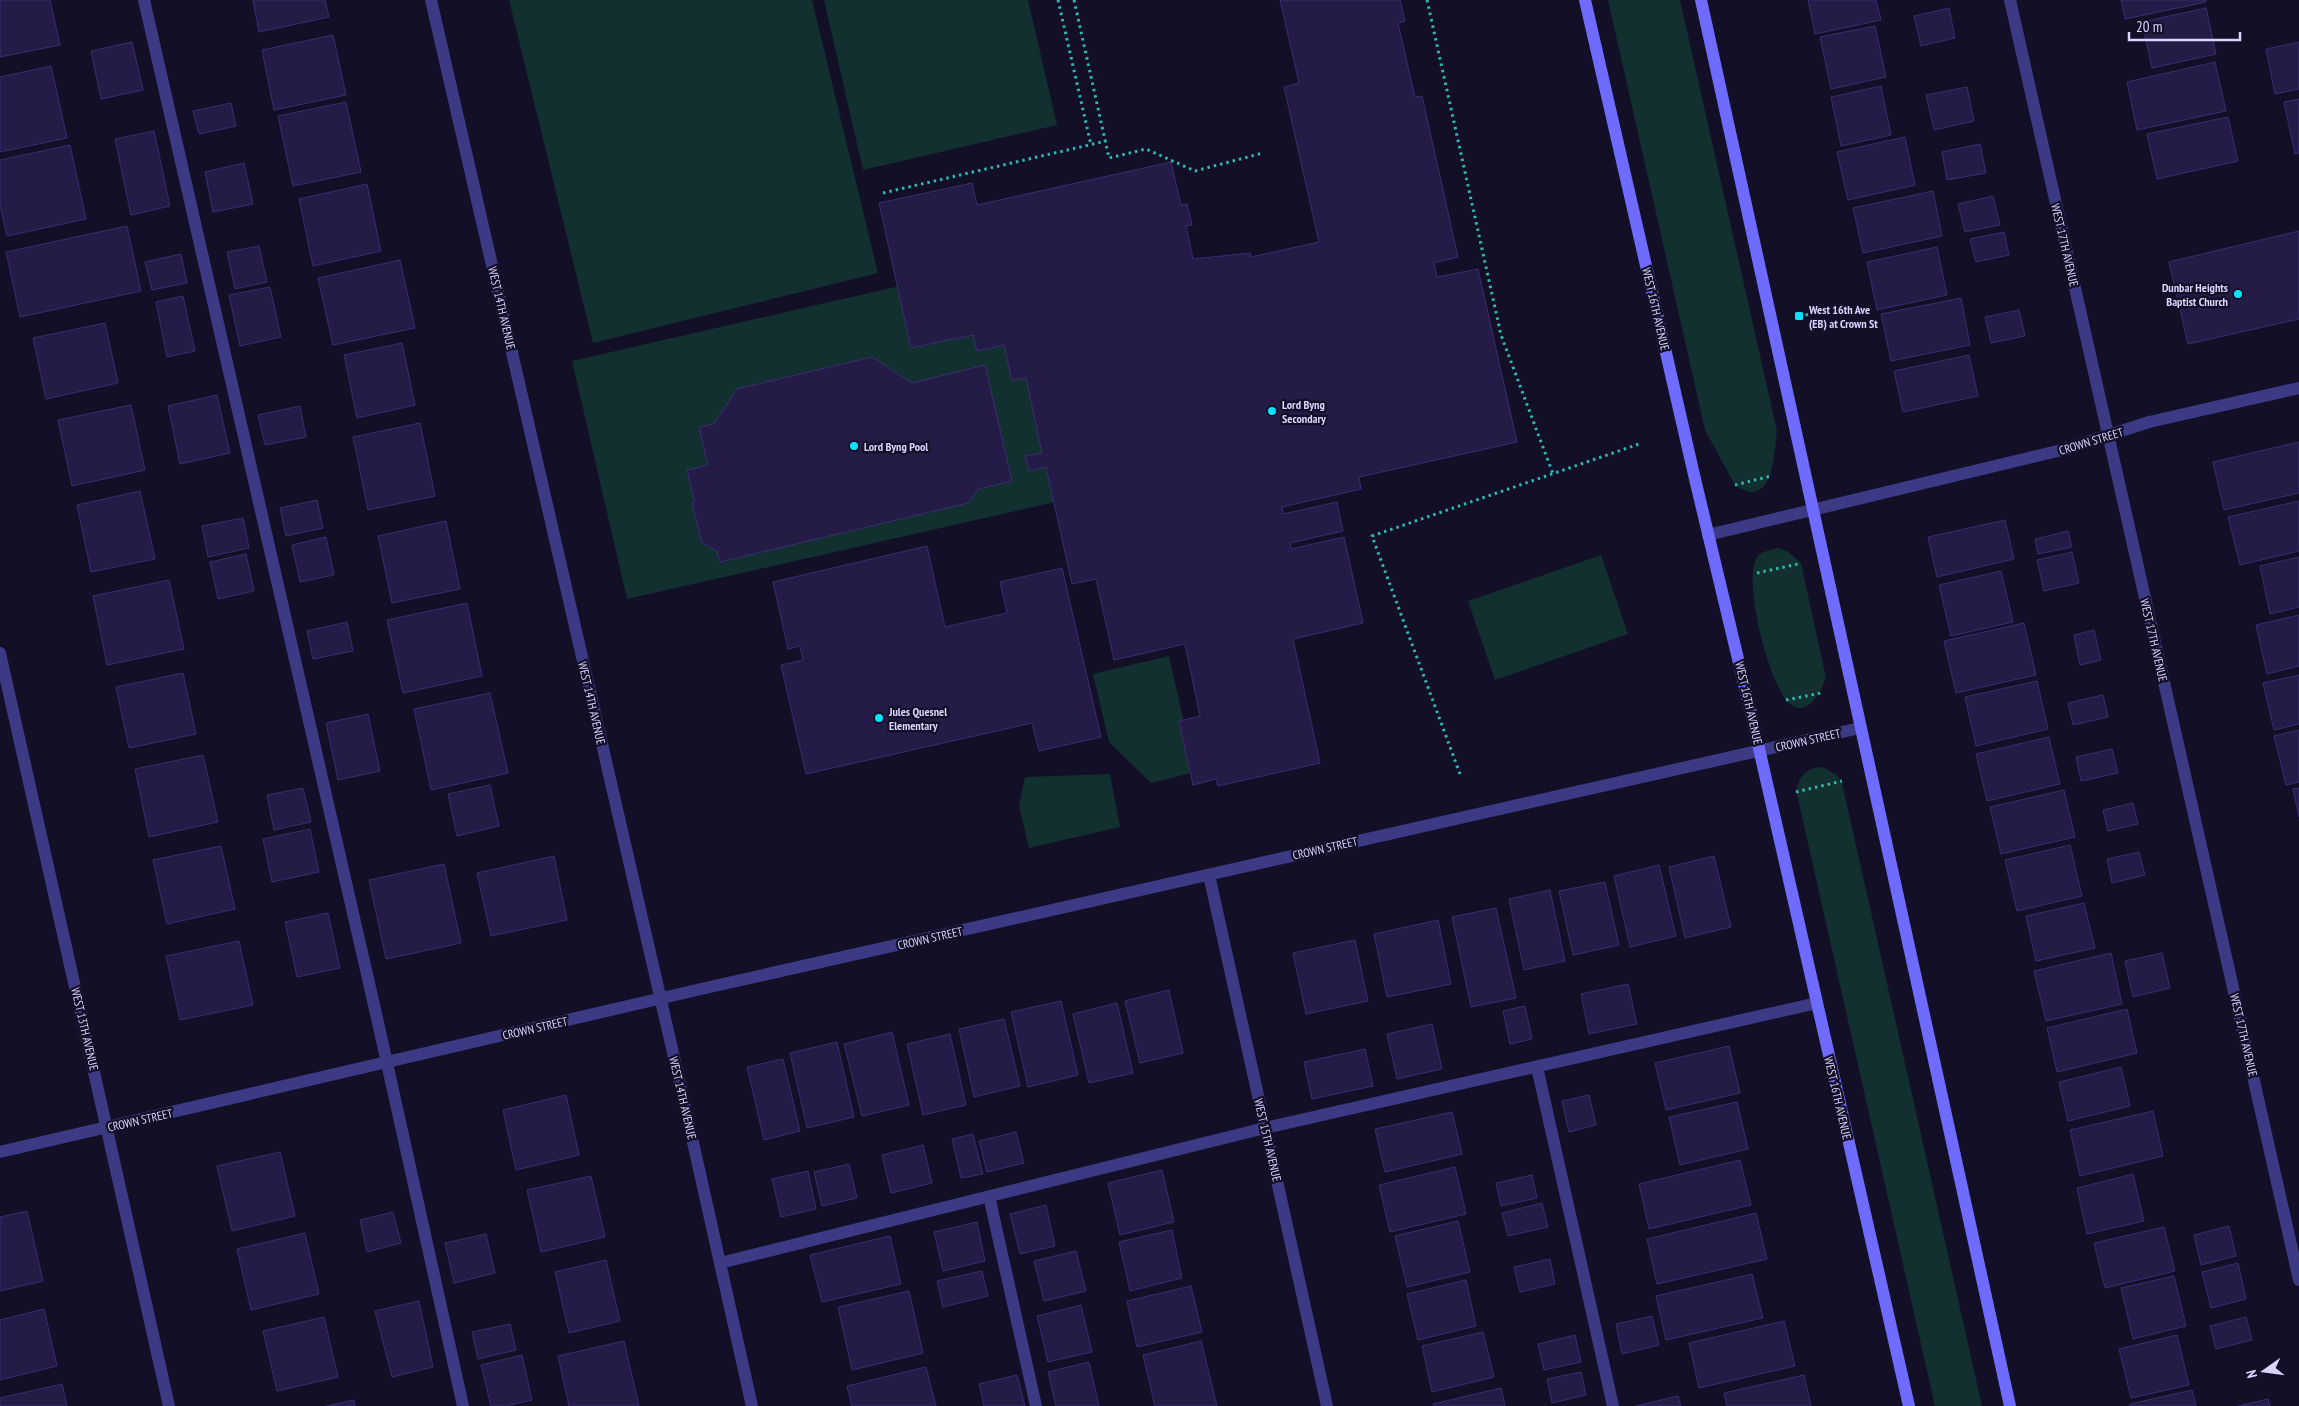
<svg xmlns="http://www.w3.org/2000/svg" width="2299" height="1406" viewBox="0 0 2299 1406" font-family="'PT Sans Narrow',sans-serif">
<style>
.green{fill:#12302f}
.building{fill:#241b47;stroke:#3b2d73}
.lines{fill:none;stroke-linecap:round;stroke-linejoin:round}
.path{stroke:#2fb8b0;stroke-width:3;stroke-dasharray:2.5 4;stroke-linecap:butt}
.lane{stroke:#3d3a85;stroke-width:12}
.street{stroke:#3d3a85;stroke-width:12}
.secondary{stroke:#6f6bff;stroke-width:12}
.poi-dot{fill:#00e5ff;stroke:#130f26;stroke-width:2}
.labels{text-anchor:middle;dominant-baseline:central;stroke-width:4.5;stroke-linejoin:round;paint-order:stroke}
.street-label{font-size:12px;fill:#d9d4ff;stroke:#130f26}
.poi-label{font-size:12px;font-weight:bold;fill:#d9d4ff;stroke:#130f26;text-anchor:start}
</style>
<rect width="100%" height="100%" fill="#130f26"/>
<!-- green -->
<g class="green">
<path d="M509,0H812L878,273L593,343Z"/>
<path d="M824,0H1028L1057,125L863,170Z"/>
<path d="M1608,0H1680L1777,431C1774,453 1773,512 1735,485L1705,430Z"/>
<path d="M1000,263L1055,502L627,599L572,361Z"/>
<path d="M1778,548L1787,551L1801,563L1826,678C1821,692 1806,722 1787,701C1769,681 1742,582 1757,557C1762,551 1771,550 1778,548Z"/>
<path d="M1601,555L1628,634L1495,680L1468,601Z"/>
<path d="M1169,656L1195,772L1151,783L1109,742L1093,674Z"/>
<path d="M1822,767L1837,775L1842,783L1982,1406H1935L1796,790C1800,775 1806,768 1822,767Z"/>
<path d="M1110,774L1120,827L1029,848L1019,806L1025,777Z"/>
</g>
<!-- building -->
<g class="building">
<path d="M0,0H50L60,45L0,57Z"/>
<path d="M253,0H325L329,17L259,32Z"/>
<path d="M1280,0H1400L1405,21L1398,23L1415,97L1422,96L1458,257L1434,263L1437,277L1478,269L1517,442L1359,477L1361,489L1282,507L1283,514L1337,502L1343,531L1290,543L1291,549L1344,537L1363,623L1293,639L1320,763L1218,786L1216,779L1193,785L1179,721L1200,716L1185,644L1114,660L1096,579L1072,584L1046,467L1029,471L1025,456L1042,453L1026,378L1012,381L1004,345L977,351L973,335L911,348L879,203L972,183L977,205L1171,162L1181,205L1187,204L1192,225L1186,226L1193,259L1250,253L1251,257L1319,242L1284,87L1299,83Z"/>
<path d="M1808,0H1876L1881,20L1815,34Z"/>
<path d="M2121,0H2206V2L2125,19Z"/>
<path d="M1949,8L1955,38L1921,46L1914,16Z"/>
<path d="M2206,8L2216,54L2152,68L2142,22Z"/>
<path d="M1875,26L1886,77L1831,89L1820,37Z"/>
<path d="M333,35L346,95L274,110L262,50Z"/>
<path d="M132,42L143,90L101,99L91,51Z"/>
<path d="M2299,42V89L2275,94L2266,49Z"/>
<path d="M2215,62L2226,111L2137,130L2127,82Z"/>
<path d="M51,66L67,138L0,152V77Z"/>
<path d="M1881,86L1891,135L1841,146L1831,97Z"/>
<path d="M1967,87L1974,121L1934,130L1926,95Z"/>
<path d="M2299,99V153L2295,154L2284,102Z"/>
<path d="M346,102L361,172L293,186L278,116Z"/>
<path d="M231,103L236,126L199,134L193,111Z"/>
<path d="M2228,117L2238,161L2157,179L2147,134Z"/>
<path d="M154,131L170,206L131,215L115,139Z"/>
<path d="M1905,137L1915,185L1848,200L1837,152Z"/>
<path d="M1980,144L1986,173L1947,180L1942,152Z"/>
<path d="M70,145L86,219L7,236L0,205V160Z"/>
<path d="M244,163L253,204L213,212L205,172Z"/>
<path d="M367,184L381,251L313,266L299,199Z"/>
<path d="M1933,191L1942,236L1863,253L1853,208Z"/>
<path d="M1993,196L2000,225L1965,232L1958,204Z"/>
<path d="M127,226L141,291L20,317L6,252Z"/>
<path d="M2299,231V319L2188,344L2169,262Z"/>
<path d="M2004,232L2009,255L1976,262L1970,239Z"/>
<path d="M259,246L267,282L235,289L227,252Z"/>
<path d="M1937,247L1947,295L1877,310L1867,262Z"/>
<path d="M181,254L187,283L152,290L145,262Z"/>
<path d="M400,260L415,328L333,345L318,278Z"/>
<path d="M270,287L281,337L240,346L229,295Z"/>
<path d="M183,296L195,351L167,357L156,302Z"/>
<path d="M1961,298L1970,345L1891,361L1881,314Z"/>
<path d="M2019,310L2025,336L1991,343L1985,317Z"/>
<path d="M105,323L118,383L46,399L33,338Z"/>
<path d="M402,343L415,405L357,418L344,355Z"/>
<path d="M1969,355L1978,396L1903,412L1894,371Z"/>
<path d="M872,357L912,383L985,365L1012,481L978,489L968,503L720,562L717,551L702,543L692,503L695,502L687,470L708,465L699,427L714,424L737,389Z"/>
<path d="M217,395L230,453L180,464L168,406Z"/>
<path d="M131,405L145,470L72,486L58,420Z"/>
<path d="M300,406L306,437L265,445L258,415Z"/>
<path d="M420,423L435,496L368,510L353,437Z"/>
<path d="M2299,442V493L2224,510L2213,462Z"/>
<path d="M140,491L155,559L91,572L77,505Z"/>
<path d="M317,500L323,528L286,536L280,508Z"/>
<path d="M2299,501V551L2240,565L2228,517Z"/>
<path d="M243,518L249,548L208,557L202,526Z"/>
<path d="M2005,520L2014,559L1937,577L1928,537Z"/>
<path d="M446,521L460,589L392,603L378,536Z"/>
<path d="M2068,531L2072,547L2038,554L2035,539Z"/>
<path d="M326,537L334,575L300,582L292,545Z"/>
<path d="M927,546L945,627L1007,613L1000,582L1062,568L1101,737L1039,751L1032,723L806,774L781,665L803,660L800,646L788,649L773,582Z"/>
<path d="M2072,552L2079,583L2044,591L2037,560Z"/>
<path d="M246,554L254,591L218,599L210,562Z"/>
<path d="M2299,557V607L2270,614L2260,566Z"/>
<path d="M2001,571L2013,622L1951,636L1939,585Z"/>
<path d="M169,580L184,649L107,665L93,596Z"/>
<path d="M467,603L482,676L403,693L387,620Z"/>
<path d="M2299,615V666L2267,674L2256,625Z"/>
<path d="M347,622L353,651L313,659L307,631Z"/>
<path d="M2024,623L2036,675L1956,693L1944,641Z"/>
<path d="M2094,630L2101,660L2080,665L2074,635Z"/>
<path d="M183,673L196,734L129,748L116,687Z"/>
<path d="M2299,675V724L2274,730L2263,683Z"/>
<path d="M2037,681L2048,729L1976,746L1965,697Z"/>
<path d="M490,693L508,773L431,790L414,709Z"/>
<path d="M2103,695L2108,717L2073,725L2068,703Z"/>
<path d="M368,714L380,771L338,780L326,723Z"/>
<path d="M2299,730V782L2286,785L2274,736Z"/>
<path d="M2049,737L2060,784L1987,801L1976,754Z"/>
<path d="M2112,749L2118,773L2081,781L2076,757Z"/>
<path d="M203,755L218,822L149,837L135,769Z"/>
<path d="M490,785L499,826L457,836L448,794Z"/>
<path d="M303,788L311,822L274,830L267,795Z"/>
<path d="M2299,788V817L2293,789Z"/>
<path d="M2064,790L2075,837L2001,854L1990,807Z"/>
<path d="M2133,803L2138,824L2108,831L2103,810Z"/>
<path d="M310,829L319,872L272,882L263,839Z"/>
<path d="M2070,845L2082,896L2017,911L2005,860Z"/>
<path d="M221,846L235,909L167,924L153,860Z"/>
<path d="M2139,852L2145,875L2112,883L2107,859Z"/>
<path d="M554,856L567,920L491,936L477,873Z"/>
<path d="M1714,856L1731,927L1685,938L1669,867Z"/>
<path d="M444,864L461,943L386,959L369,880Z"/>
<path d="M1659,865L1676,936L1630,947L1614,876Z"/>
<path d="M1605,882L1619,945L1573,955L1559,891Z"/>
<path d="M1550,890L1565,961L1524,970L1509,899Z"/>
<path d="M2084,903L2095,948L2036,961L2026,916Z"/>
<path d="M1496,908L1516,998L1471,1007L1452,917Z"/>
<path d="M328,913L340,968L297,977L285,922Z"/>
<path d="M1438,920L1451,984L1387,997L1374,934Z"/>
<path d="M1355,940L1368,1001L1306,1014L1293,953Z"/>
<path d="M239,941L253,1005L180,1020L166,956Z"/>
<path d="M2111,953L2122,1004L2046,1021L2034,971Z"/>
<path d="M2162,953L2170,988L2133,997L2125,961Z"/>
<path d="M1628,984L1637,1024L1589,1034L1581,994Z"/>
<path d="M1169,990L1183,1053L1140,1063L1125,1001Z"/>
<path d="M1061,1001L1078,1075L1028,1087L1011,1012Z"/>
<path d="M1117,1003L1133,1073L1089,1083L1073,1014Z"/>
<path d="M1525,1006L1532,1039L1510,1044L1503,1011Z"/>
<path d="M2127,1009L2137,1053L2057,1072L2047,1028Z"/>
<path d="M1004,1019L1020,1086L974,1097L959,1029Z"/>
<path d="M1432,1024L1442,1069L1397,1079L1387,1034Z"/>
<path d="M892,1032L909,1105L862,1116L844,1044Z"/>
<path d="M950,1034L966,1105L923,1115L907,1044Z"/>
<path d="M837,1042L854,1117L807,1128L790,1053Z"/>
<path d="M1729,1046L1740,1093L1666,1110L1655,1063Z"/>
<path d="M1365,1049L1373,1086L1312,1099L1304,1062Z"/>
<path d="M783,1059L800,1131L764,1140L747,1067Z"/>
<path d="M2121,1067L2130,1106L2068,1121L2059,1082Z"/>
<path d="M566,1095L579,1155L516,1170L503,1110Z"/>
<path d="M1589,1095L1596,1125L1569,1132L1562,1101Z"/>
<path d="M1737,1102L1748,1149L1680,1165L1669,1117Z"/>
<path d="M2153,1111L2163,1156L2080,1176L2070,1130Z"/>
<path d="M1452,1112L1462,1154L1385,1172L1375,1129Z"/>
<path d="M1016,1132L1024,1163L987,1172L979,1141Z"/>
<path d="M973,1134L983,1174L961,1178L952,1139Z"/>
<path d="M923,1145L932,1183L891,1193L882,1155Z"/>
<path d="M280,1152L295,1216L232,1231L217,1166Z"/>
<path d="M1740,1160L1751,1205L1649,1229L1639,1184Z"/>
<path d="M849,1164L857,1198L822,1206L814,1172Z"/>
<path d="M1455,1167L1466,1214L1390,1232L1379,1185Z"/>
<path d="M1162,1170L1174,1222L1120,1235L1108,1183Z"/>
<path d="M808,1171L816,1209L781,1217L772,1179Z"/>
<path d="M2133,1174L2144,1221L2087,1234L2077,1188Z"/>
<path d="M1532,1175L1537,1198L1501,1206L1496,1183Z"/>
<path d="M591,1176L605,1237L541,1252L527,1190Z"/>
<path d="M1542,1203L1548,1227L1508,1236L1502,1213Z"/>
<path d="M1046,1205L1055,1246L1020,1254L1010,1214Z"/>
<path d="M27,1211L43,1281L0,1291V1217Z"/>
<path d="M393,1212L401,1243L367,1252L360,1220Z"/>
<path d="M1756,1213L1767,1259L1657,1284L1647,1239Z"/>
<path d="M1458,1221L1470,1272L1407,1287L1395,1236Z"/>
<path d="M977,1222L985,1261L943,1271L934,1232Z"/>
<path d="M2229,1226L2236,1256L2201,1265L2194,1235Z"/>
<path d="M2164,1227L2175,1271L2105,1288L2094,1243Z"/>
<path d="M1172,1230L1182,1278L1130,1291L1119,1242Z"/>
<path d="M305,1233L319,1294L251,1310L237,1249Z"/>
<path d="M486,1234L495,1273L454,1283L445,1243Z"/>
<path d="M890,1236L901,1284L822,1302L810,1255Z"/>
<path d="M1076,1251L1086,1291L1044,1301L1034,1261Z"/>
<path d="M1550,1259L1555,1284L1520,1292L1514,1267Z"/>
<path d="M606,1260L620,1321L569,1333L555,1272Z"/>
<path d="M2238,1263L2246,1299L2211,1308L2202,1272Z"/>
<path d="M982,1271L988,1296L943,1307L937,1281Z"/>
<path d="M1752,1274L1763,1318L1666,1340L1656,1296Z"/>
<path d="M2174,1276L2186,1326L2133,1339L2121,1288Z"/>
<path d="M1466,1280L1476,1326L1418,1340L1407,1294Z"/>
<path d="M1191,1286L1202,1332L1137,1347L1127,1301Z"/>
<path d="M909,1291L923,1353L852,1370L838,1307Z"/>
<path d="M419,1301L433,1367L392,1377L375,1311Z"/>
<path d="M1081,1305L1092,1352L1048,1362L1037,1316Z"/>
<path d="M44,1309L57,1366L0,1380V1320Z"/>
<path d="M1652,1316L1659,1345L1622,1354L1616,1324Z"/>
<path d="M324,1317L338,1377L277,1391L263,1331Z"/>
<path d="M2246,1317L2252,1340L2216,1349L2210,1326Z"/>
<path d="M1784,1321L1795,1366L1699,1388L1689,1343Z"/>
<path d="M510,1324L516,1350L478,1359L472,1332Z"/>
<path d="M1483,1332L1494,1377L1432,1392L1422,1346Z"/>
<path d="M1575,1335L1581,1362L1544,1370L1538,1344Z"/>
<path d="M2177,1335L2189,1385L2131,1398L2119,1349Z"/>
<path d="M624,1341L639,1406H569L558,1356Z"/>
<path d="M1201,1341L1217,1406H1155L1143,1355Z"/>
<path d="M522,1355L532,1400L506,1406H491L481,1365Z"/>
<path d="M1089,1362L1099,1406H1056L1048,1372Z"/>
<path d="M926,1367L936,1406H852L847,1386Z"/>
<path d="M1581,1372L1586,1395L1552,1403L1547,1379Z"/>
<path d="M1017,1375L1025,1406H984L979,1384Z"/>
<path d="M1804,1375L1811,1406H1727L1724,1393Z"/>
<path d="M62,1384L67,1406H0V1398Z"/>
<path d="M1501,1388L1505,1406H1433V1404Z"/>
<path d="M2192,1390L2196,1406H2130V1404Z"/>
<path d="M1678,1396L1681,1406H1636Z"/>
<path d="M2268,1399L2270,1406H2238Z"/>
<path d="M354,1400L355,1406H326Z"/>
</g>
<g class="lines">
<!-- path -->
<g class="path">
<path d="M1058,0L1091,145"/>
<path d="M1074,0L1109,158L1146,149L1195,171L1263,153"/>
<path d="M1427,0L1501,335L1553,474"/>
<path d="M883,193L1106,141"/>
<path d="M1799,316L1818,313"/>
<path d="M1735,485L1771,476"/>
<path d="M1757,573L1798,564"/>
<path d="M1786,700L1821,693"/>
<path d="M1460,774L1372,536L1639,444"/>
<path d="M1796,792L1842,781"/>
</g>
<!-- lane -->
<g class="lane">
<path d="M144,0L377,1018L463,1406"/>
<path d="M1537,1067L1613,1406"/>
<path d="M989,1196L1036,1406"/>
<path d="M720,1263L1265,1128L1817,1003"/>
</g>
<!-- street -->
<g class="street">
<path d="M431,0L671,1044L752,1406"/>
<path d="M2010,0L2299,1280"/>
<path d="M1708,535L2066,449L2149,422L2299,388"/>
<path d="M0,653L169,1406"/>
<path d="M1209,875L1327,1406"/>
<path d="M0,1152L701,989L1860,728"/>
</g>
<!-- secondary -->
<g class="secondary">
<path d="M1585,0L1695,479L1750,709L1909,1406"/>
<path d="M1701,0L2010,1406"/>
</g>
</g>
<!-- markers -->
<g class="poi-dot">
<circle cx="2238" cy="294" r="5"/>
<rect x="1794" y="311" width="10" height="10" rx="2.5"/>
<circle cx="1272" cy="411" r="5"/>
<circle cx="854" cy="446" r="5"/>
<circle cx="879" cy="718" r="5"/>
</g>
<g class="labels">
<!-- street labels -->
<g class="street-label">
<text transform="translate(2065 245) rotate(77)">WEST 17TH AVENUE</text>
<text transform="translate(502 308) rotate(77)">WEST 14TH AVENUE</text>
<text transform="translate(1656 309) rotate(77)">WEST 16TH AVENUE</text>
<text transform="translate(2091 441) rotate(-17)">CROWN STREET</text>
<text transform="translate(2154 640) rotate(77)">WEST 17TH AVENUE</text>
<text transform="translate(592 703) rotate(77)">WEST 14TH AVENUE</text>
<text transform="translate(1749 703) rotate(77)">WEST 16TH AVENUE</text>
<text transform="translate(1808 740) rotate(-13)">CROWN STREET</text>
<text transform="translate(1325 848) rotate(-13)">CROWN STREET</text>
<text transform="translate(930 938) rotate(-13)">CROWN STREET</text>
<text transform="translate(535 1028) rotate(-13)">CROWN STREET</text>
<text transform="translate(85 1029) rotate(77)">WEST 13TH AVENUE</text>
<text transform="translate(2244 1035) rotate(77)">WEST 17TH AVENUE</text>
<text transform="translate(683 1098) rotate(77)">WEST 14TH AVENUE</text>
<text transform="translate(1838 1098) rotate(77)">WEST 16TH AVENUE</text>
<text transform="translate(140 1120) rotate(-13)">CROWN STREET</text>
<text transform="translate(1268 1140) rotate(77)">WEST 15TH AVENUE</text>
</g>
<!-- poi labels -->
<g class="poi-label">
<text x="2228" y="287" text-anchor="end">Dunbar Heights<tspan x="2228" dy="14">Baptist Church</tspan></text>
<text x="1809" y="309">West 16th Ave<tspan x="1809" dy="14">(EB) at Crown St</tspan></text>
<text x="1282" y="404">Lord Byng<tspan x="1282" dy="14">Secondary</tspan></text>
<text x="864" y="446">Lord Byng Pool</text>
<text x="889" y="711">Jules Quesnel<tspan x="889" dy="14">Elementary</tspan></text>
</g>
</g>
<!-- north arrow -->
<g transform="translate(2264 1371) rotate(256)" stroke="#130f26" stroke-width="4" paint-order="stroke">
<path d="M0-4L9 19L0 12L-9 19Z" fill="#d9d4ff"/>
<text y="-8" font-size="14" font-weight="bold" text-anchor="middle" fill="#d9d4ff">N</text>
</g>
<!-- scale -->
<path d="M2129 32v8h111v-8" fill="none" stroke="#d9d4ff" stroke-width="2.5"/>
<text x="2136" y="32" font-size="15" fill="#d9d4ff" stroke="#130f26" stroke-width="4" paint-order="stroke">20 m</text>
</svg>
